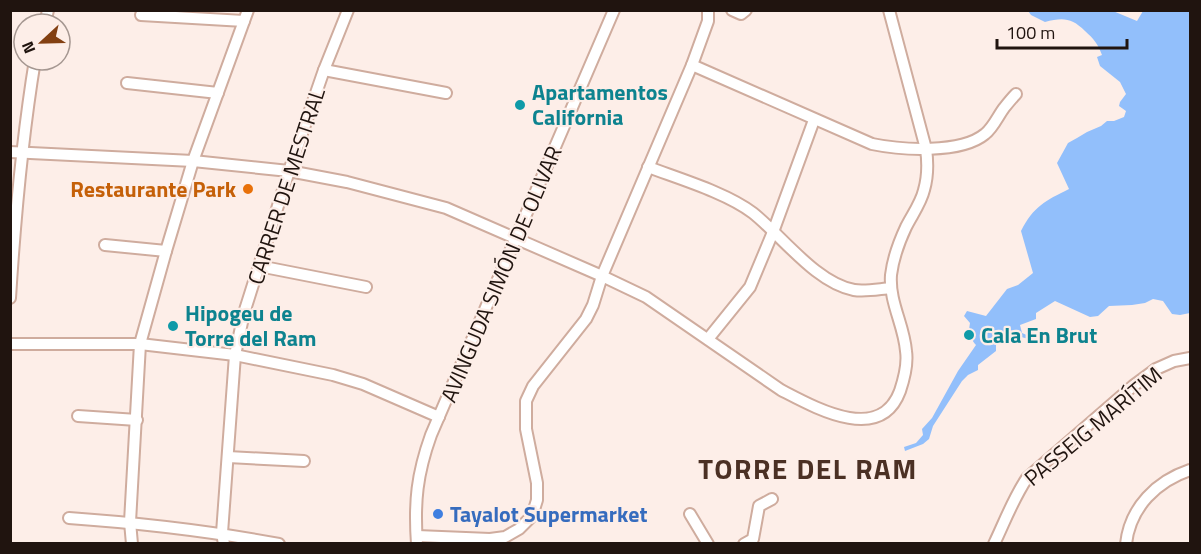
<svg xmlns="http://www.w3.org/2000/svg" width="1201" height="554" viewBox="0 0 1201 554" font-family="'Titillium Web',sans-serif">
<style>
.water{fill:#92bffb}
.lines{fill:none;stroke-linecap:round;stroke-linejoin:round}
.minor-casing{stroke:#cfac9e;stroke-width:14}
.minor{stroke:#fff;stroke-width:10}
.culture-dot{fill:#0f9aa8;stroke:#fdeee8;stroke-width:2}
.food-dot{fill:#e8710a;stroke:#fdeee8;stroke-width:2}
.shop-dot{fill:#3f7fe0;stroke:#fdeee8;stroke-width:2}
.labels{text-anchor:middle;dominant-baseline:central;stroke-width:4.5;stroke-linejoin:round;paint-order:stroke}
.culture-label{font-size:22px;font-weight:bold;fill:#0d838f;stroke:#fdeee8;text-anchor:start}
.street-label{font-size:22px;fill:#20140f;stroke:#fdeee8}
.food-label{font-size:22px;font-weight:bold;fill:#c56008;stroke:#fdeee8;text-anchor:end}
.shop-label{font-size:22px;font-weight:bold;fill:#366cbe;stroke:#fdeee8;text-anchor:start}
.district-label{font-size:28px;font-weight:bold;letter-spacing:1.5px;fill:#4b3024;stroke:#fdeee8}
</style>
<rect width="100%" height="100%" fill="#fdeee8"/>
<!-- water -->
<path class="water" d="M1028,11H1113L1137,21L1143,11H1190V313L1180,315L1172,314L1163,301L1153,299L1145,303L1132,305L1109,306L1098,316L1090,317L1055,301L1036,313V319L1020,325L1022,333L1029,336V339L1021,337L996,343V351L978,365V370L968,375L962,381L933,426L929,439L923,444L905,451L904,447L916,443L923,435L922,429L932,418L958,371L976,345C970,338 968,333 970,323L964,316L967,311L986,316L1007,289L1018,285L1033,273L1021,231C1034,206 1045,201 1069,189L1057,163L1068,143L1077,138L1087,132L1101,126L1107,121H1114L1124,117L1126,111L1119,106L1120,102L1126,94L1120,82L1100,66L1097,57L1102,55C1098,44 1094,39 1085,31C1072,18 1063,17 1045,22L1031,15Z"/>
<g class="lines">
<defs>
<g id="minor">
<path d="M732,10L741,14L746,10"/>
<path d="M141,15L244,21"/>
<path d="M45,24L48,10"/>
<path d="M692,65L872,144C901,150 961,154 985,134C993,128 998,116 1004,108C1008,103 1012,98 1016,94"/>
<path d="M324,70L446,93"/>
<path d="M127,83L218,93"/>
<path d="M10,152L193,161L289,171L347,182L446,208L602,276L646,297L781,390C814,407 880,445 900,391C904,379 908,364 906,351C904,325 889,302 891,275C893,258 899,242 906,227C912,215 921,203 924,190C928,176 928,163 926,149L889,10"/>
<path d="M648,167C680,179 727,193 753,213C782,236 816,283 854,290C865,292 879,289 891,288"/>
<path d="M105,245L166,251"/>
<path d="M259,266L366,287"/>
<path d="M10,298C15,218 22,139 35,60"/>
<path d="M708,339L750,287L773,232L814,120"/>
<path d="M10,344H140L235,355L333,375L363,384L439,417"/>
<path d="M78,416L137,420"/>
<path d="M228,457L304,461"/>
<path d="M690,514L708,544"/>
<path d="M69,518C140,523 210,531 279,544"/>
<path d="M417,536L490,539L505,537L519,529L532,516L537,500V483L526,429V401L533,386L586,319L593,305L602,276L692,65L708,21V10"/>
<path d="M132,544L130,522L140,344L166,251L193,161L248,10"/>
<path d="M224,544L222,533L235,355L244,313L289,171L324,70L348,10"/>
<path d="M417,544C414,502 417,474 431,435L614,10"/>
<path d="M744,544L753,539L759,506L772,499"/>
<path d="M994,544C1005,521 1013,499 1027,478L1133,386L1156,369L1174,361L1190,358"/>
<path d="M1126,544C1130,507 1157,481 1190,470"/>
</g>
</defs>
<!-- minor casing -->
<use href="#minor" class="minor-casing"/>
<!-- minor -->
<use href="#minor" class="minor"/>
</g>
<!-- markers -->
<g class="culture-dot">
<circle cx="520" cy="105" r="6"/>
<circle cx="173" cy="326" r="6"/>
<circle cx="969" cy="335" r="6"/>
</g>
<circle class="food-dot" cx="248" cy="189" r="6"/>
<circle class="shop-dot" cx="438" cy="514" r="6"/>
<g class="labels">
<!-- culture labels -->
<g class="culture-label">
<text x="532" y="92">Apartamentos<tspan x="532" dy="25">California</tspan></text>
<text x="185" y="313">Hipogeu de<tspan x="185" dy="25">Torre del Ram</tspan></text>
<text x="981" y="335">Cala En Brut</text>
</g>
<!-- street labels -->
<g class="street-label">
<text transform="translate(286 186) rotate(-72)">CARRER DE MESTRAL</text>
<text transform="translate(501 274) rotate(-67)">AVINGUDA SIMÓN DE OLIVAR</text>
<text transform="translate(1093 426) rotate(-40)">PASSEIG MARÍTIM</text>
</g>
<!-- food labels -->
<g class="food-label">
<text x="236" y="189">Restaurante Park</text>
</g>
<!-- shop labels -->
<g class="shop-label">
<text x="450" y="514">Tayalot Supermarket</text>
</g>
<!-- district labels -->
<g class="district-label">
<text x="808" y="468">TORRE DEL RAM</text>
</g>
</g>
<!-- border -->
<rect width="1201" height="554" fill="none" stroke="#20140f" stroke-width="24"/>
<!-- north arrow -->
<g transform="translate(42 42) rotate(248)"><circle r="28" fill="#fdeee8" stroke="#a59791" stroke-width="1.5"/>
<path d="M0-4.5L10 22L0 15L-10 22Z" fill="#834012"/>
<text y="-9" font-size="16" font-weight="bold" text-anchor="middle" fill="#20140f">N</text>
</g>
<!-- scale -->
<path d="M997 39v9h130v-9" fill="none" stroke="#20140f" stroke-width="3"/>
<text x="1006" y="39" font-size="18" fill="#20140f" stroke="#fdeee8" stroke-width="4.5" paint-order="stroke">100 m</text>
</svg>
